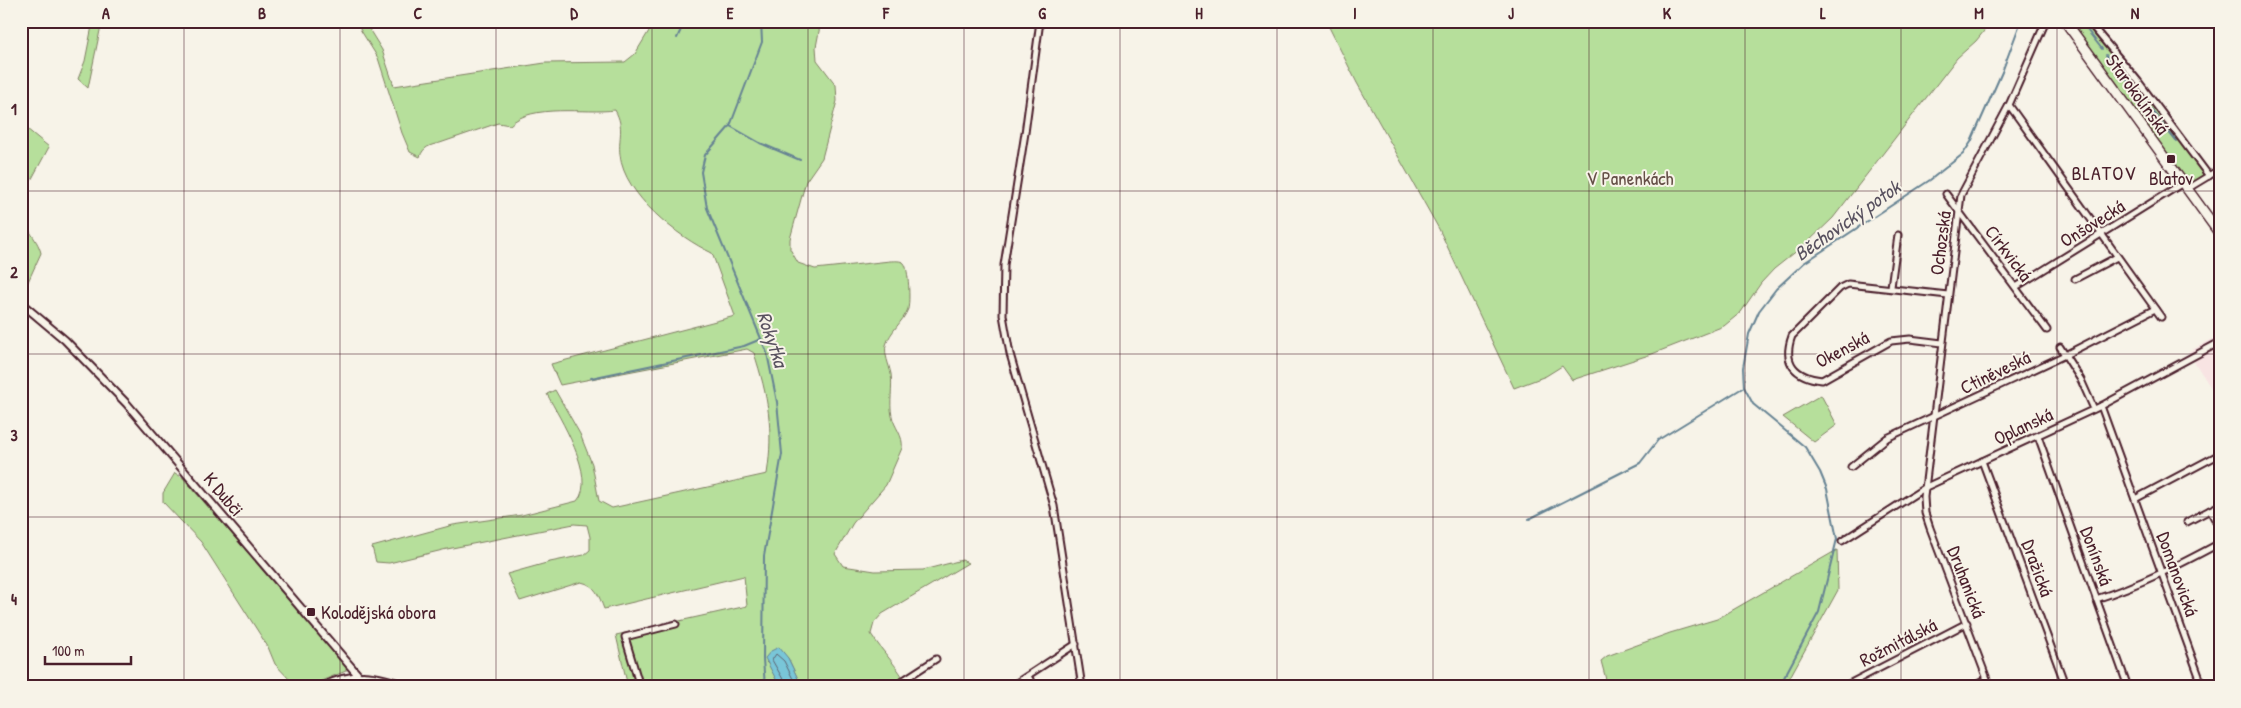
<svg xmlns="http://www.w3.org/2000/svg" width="2241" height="708" viewBox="0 0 2241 708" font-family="'Patrick Hand',sans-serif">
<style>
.built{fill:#f8e4e3}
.green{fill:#b6df9b;stroke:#807f63}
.water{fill:#79c6d8;stroke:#668393}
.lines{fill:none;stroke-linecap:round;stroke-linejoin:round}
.shore{stroke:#5d6270;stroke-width:1}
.stream{stroke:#668393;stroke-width:2}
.minor-casing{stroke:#4a1f2b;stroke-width:9}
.tertiary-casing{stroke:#4a1f2b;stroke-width:10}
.primary-casing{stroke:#4a1f2b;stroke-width:12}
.minor{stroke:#f7f3e8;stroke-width:5}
.tertiary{stroke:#f7f3e8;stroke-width:6}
.primary{stroke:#f7f3e8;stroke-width:9}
.grid{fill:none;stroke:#4a1f2b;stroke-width:1;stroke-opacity:0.55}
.poi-dot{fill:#4a1f2b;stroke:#f7f3e8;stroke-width:2}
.labels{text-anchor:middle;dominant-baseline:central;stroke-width:4;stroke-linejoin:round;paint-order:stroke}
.street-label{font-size:19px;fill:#4a1f2b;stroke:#f7f3e8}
.park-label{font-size:19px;fill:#654f47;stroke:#f7f3e8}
.poi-label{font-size:19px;fill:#4a1f2b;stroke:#f7f3e8}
.neighbourhood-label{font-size:20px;letter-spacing:1px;fill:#4a1f2b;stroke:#f7f3e8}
.water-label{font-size:20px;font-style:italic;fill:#58515f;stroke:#f7f3e8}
.neatline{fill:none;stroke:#4a1f2b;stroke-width:2}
.grid-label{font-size:16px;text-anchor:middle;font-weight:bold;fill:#4a1f2b}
</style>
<rect width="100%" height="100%" fill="#f7f3e8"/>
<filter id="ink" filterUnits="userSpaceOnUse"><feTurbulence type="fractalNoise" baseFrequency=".02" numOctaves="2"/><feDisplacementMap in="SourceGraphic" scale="10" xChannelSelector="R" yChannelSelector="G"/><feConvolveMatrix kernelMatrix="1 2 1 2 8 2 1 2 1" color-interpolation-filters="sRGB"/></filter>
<g filter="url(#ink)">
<!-- built -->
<path class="built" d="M2220,335V402L2188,352Z"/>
<!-- green -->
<g class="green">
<path d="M93,21H102L88,88L78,79L85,61Z"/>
<path d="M355,21H364L382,50L394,86L545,63L625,62L635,54L655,21H821L816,47L817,60L836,85L837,101L822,158L806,181L790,239V249L798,263L815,269L890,261C894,261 901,260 904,263C909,269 910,301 908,309C903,322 890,331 886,345C884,355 889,364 891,374C893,389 889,402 892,416C894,427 904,436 902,448L886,485L853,523L835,554L843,566L875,571L923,570L962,560L968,563L882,614L874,623L871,634C883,653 899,667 908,687H802L788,658L766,662L770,666L780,687H628L616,635L747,606L744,576L604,609C599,596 596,585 581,582L520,601L507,574L550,562L584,555L590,550V537L587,525L574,524L447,549L389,563L376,562L372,547L453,525L522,515L577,501C598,478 559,417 547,394L555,390L580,434L592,464L599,501L612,508L767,474C774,429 768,396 754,353L747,349L560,385L551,364L735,316L712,253C678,237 624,195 620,155C618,137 625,128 615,110C586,114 531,103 510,125L498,123L440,143C430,145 423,147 420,157L410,152L402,133L378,58Z"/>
<path d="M1326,21H1992L1976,41L1957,58L1833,218L1808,242L1774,269L1761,283L1741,312L1724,326L1652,354L1572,380L1562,366L1546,376L1514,388L1439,229L1357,83Z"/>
<path d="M2065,21H2088L2148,94L2209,176L2187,189Z"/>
<path d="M21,124L49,147L21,199Z"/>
<path d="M25,210C22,229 37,236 41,253L27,284L24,298L21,295V216Z"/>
<path d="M1821,395L1837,425L1814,442L1783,417Z"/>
<path d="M175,473L183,478L346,665V671L306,687H288L290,680L275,664L268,647L201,542L163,502V493Z"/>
<path d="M1837,550L1838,590L1790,677L1791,687H1608L1601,661L1607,656L1670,633L1717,619Z"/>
</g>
<!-- water -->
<path class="water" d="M779,647L788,658L802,687H780L765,658L771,651Z"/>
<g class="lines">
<!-- shore -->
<path class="shore" d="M785,687L784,681L772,660L776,654L784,661L797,687"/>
<!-- stream -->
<g class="stream">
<path d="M761,21L762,42L730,126L705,155L701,172L707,208L767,353L777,402L782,454L764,556L763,659L765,687"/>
<path d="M2080,21L2102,49"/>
<path d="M677,38L685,21"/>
<path d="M2106,55L2122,74"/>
<path d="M2126,79L2176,141"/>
<path d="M730,126L760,143L800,160"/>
<path d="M591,378L744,346L761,339"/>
<path d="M1557,505L1640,463L1658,440L1744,387"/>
<path d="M1529,519L1555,506"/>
<path d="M1779,687L1819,612L1837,539L1827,489L1820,472L1805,447L1753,404L1744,387L1743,368L1749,334L1759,311L1776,289L1804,263L1930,180L1963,154L1971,142L2002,72L2021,21"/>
</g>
<defs>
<g id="minor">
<path d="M1040,21L1025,133L1004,265L1003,315L1010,354L1054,506L1082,687"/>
<path d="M2088,21L2138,81L2209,176"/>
<path d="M2009,105L2161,317"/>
<path d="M2187,189L2220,169"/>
<path d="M1946,194L2047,330"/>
<path d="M2075,279L2117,257"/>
<path d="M1891,287L1898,235"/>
<path d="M2016,287L2183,183"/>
<path d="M1942,343L1910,339L1891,341L1822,380C1795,377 1782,363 1792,336L1840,288L1848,284L1948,295"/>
<path d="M2060,347L2081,380L2094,409"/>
<path d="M2101,406L2203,687"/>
<path d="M2038,436L2128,687"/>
<path d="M1982,461L2066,687"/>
<path d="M1851,467L1887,438L2065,355L2155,309"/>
<path d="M2135,499L2220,454"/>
<path d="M2210,510L2220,505"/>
<path d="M2187,522L2210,510L2220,529"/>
<path d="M1842,541L1926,487L2101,406L2220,342"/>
<path d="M2096,599C2140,585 2179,565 2220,543"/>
<path d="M1028,676L1034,687"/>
<path d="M640,687L625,637L676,624"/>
<path d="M906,687L902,681L936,659"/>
<path d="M1010,687L1076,644"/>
<path d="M1843,687L1967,623"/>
<path d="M1972,687L1987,679"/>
<path d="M1990,687L1930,528L1925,513L1924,497L1961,195L2009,105L2046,21"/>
<path d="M2216,687L2220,685"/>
</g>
<g id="tertiary">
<path d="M21,303L65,340L127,404L358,675"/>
<path d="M321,687C356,671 374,674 409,687"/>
</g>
<path id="primary" d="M2065,21L2220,234"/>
</defs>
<!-- minor casing -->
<use href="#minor" class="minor-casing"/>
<!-- tertiary casing -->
<use href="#tertiary" class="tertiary-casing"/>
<!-- primary casing -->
<use href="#primary" class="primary-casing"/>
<!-- minor -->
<use href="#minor" class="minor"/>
<!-- tertiary -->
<use href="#tertiary" class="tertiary"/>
<!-- primary -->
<use href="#primary" class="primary"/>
</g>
</g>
<!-- grid -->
<path class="grid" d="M184,21V687M340,21V687M496,21V687M652,21V687M808,21V687M964,21V687M1120,21V687M1277,21V687M1433,21V687M1589,21V687M1745,21V687M1901,21V687M2057,21V687M21,191H2220M21,354H2220M21,517H2220"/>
<!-- markers -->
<g class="poi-dot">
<rect x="2166" y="154" width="10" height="10" rx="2.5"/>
<rect x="306" y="607" width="10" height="10" rx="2.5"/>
</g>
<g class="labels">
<!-- street labels -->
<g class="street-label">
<text transform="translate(2138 94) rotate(54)">Starokolínská</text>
<text transform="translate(2092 223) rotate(-32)">Onšovecká</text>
<text transform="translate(1940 243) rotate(-83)">Ochozská</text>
<text transform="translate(2009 253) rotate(53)">Církvická</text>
<text transform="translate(1842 349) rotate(-28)">Okenská</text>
<text transform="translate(1995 372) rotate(-26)">Ctiněveská</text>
<text transform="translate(2023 426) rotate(-25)">Oplanská</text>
<text transform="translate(224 494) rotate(50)">K Dubči</text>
<text transform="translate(2097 556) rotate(70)">Donínská</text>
<text transform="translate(2038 568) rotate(70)">Dražická</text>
<text transform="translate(2178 574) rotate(70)">Domanovická</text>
<text transform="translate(1967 582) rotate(69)">Druhanická</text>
<text transform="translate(1898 642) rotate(-27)">Rožmitálská</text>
</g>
<!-- park labels -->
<g class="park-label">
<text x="1630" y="178">V Panenkách</text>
</g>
<!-- poi labels -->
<g class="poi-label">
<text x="2171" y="178">Blatov</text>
<text x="321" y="612" text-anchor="start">Kolodějská obora</text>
</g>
<!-- neighbourhood labels -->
<g class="neighbourhood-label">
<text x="2104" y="172">BLATOV</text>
</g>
<!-- water labels -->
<g class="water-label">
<text transform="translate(1847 220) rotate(-35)">Běchovický potok</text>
<text transform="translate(773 339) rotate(71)">Rokytka</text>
</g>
</g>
<!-- margin -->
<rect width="2241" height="708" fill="none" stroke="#f7f3e8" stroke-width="55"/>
<!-- scale -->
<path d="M45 656v8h86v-8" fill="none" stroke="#4a1f2b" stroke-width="2.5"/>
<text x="52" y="656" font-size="15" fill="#4a1f2b" stroke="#f7f3e8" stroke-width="4" paint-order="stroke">100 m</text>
<rect x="28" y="28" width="2186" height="652" class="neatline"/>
<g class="grid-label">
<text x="106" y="19">A</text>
<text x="262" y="19">B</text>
<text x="418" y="19">C</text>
<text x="574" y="19">D</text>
<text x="730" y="19">E</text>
<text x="886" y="19">F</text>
<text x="1042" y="19">G</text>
<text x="1199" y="19">H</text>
<text x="1355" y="19">I</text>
<text x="1511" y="19">J</text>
<text x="1667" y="19">K</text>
<text x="1823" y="19">L</text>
<text x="1979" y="19">M</text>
<text x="2135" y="19">N</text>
<text x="14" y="115">1</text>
<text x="14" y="278">2</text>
<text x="14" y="441">3</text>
<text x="14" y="605">4</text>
</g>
</svg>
